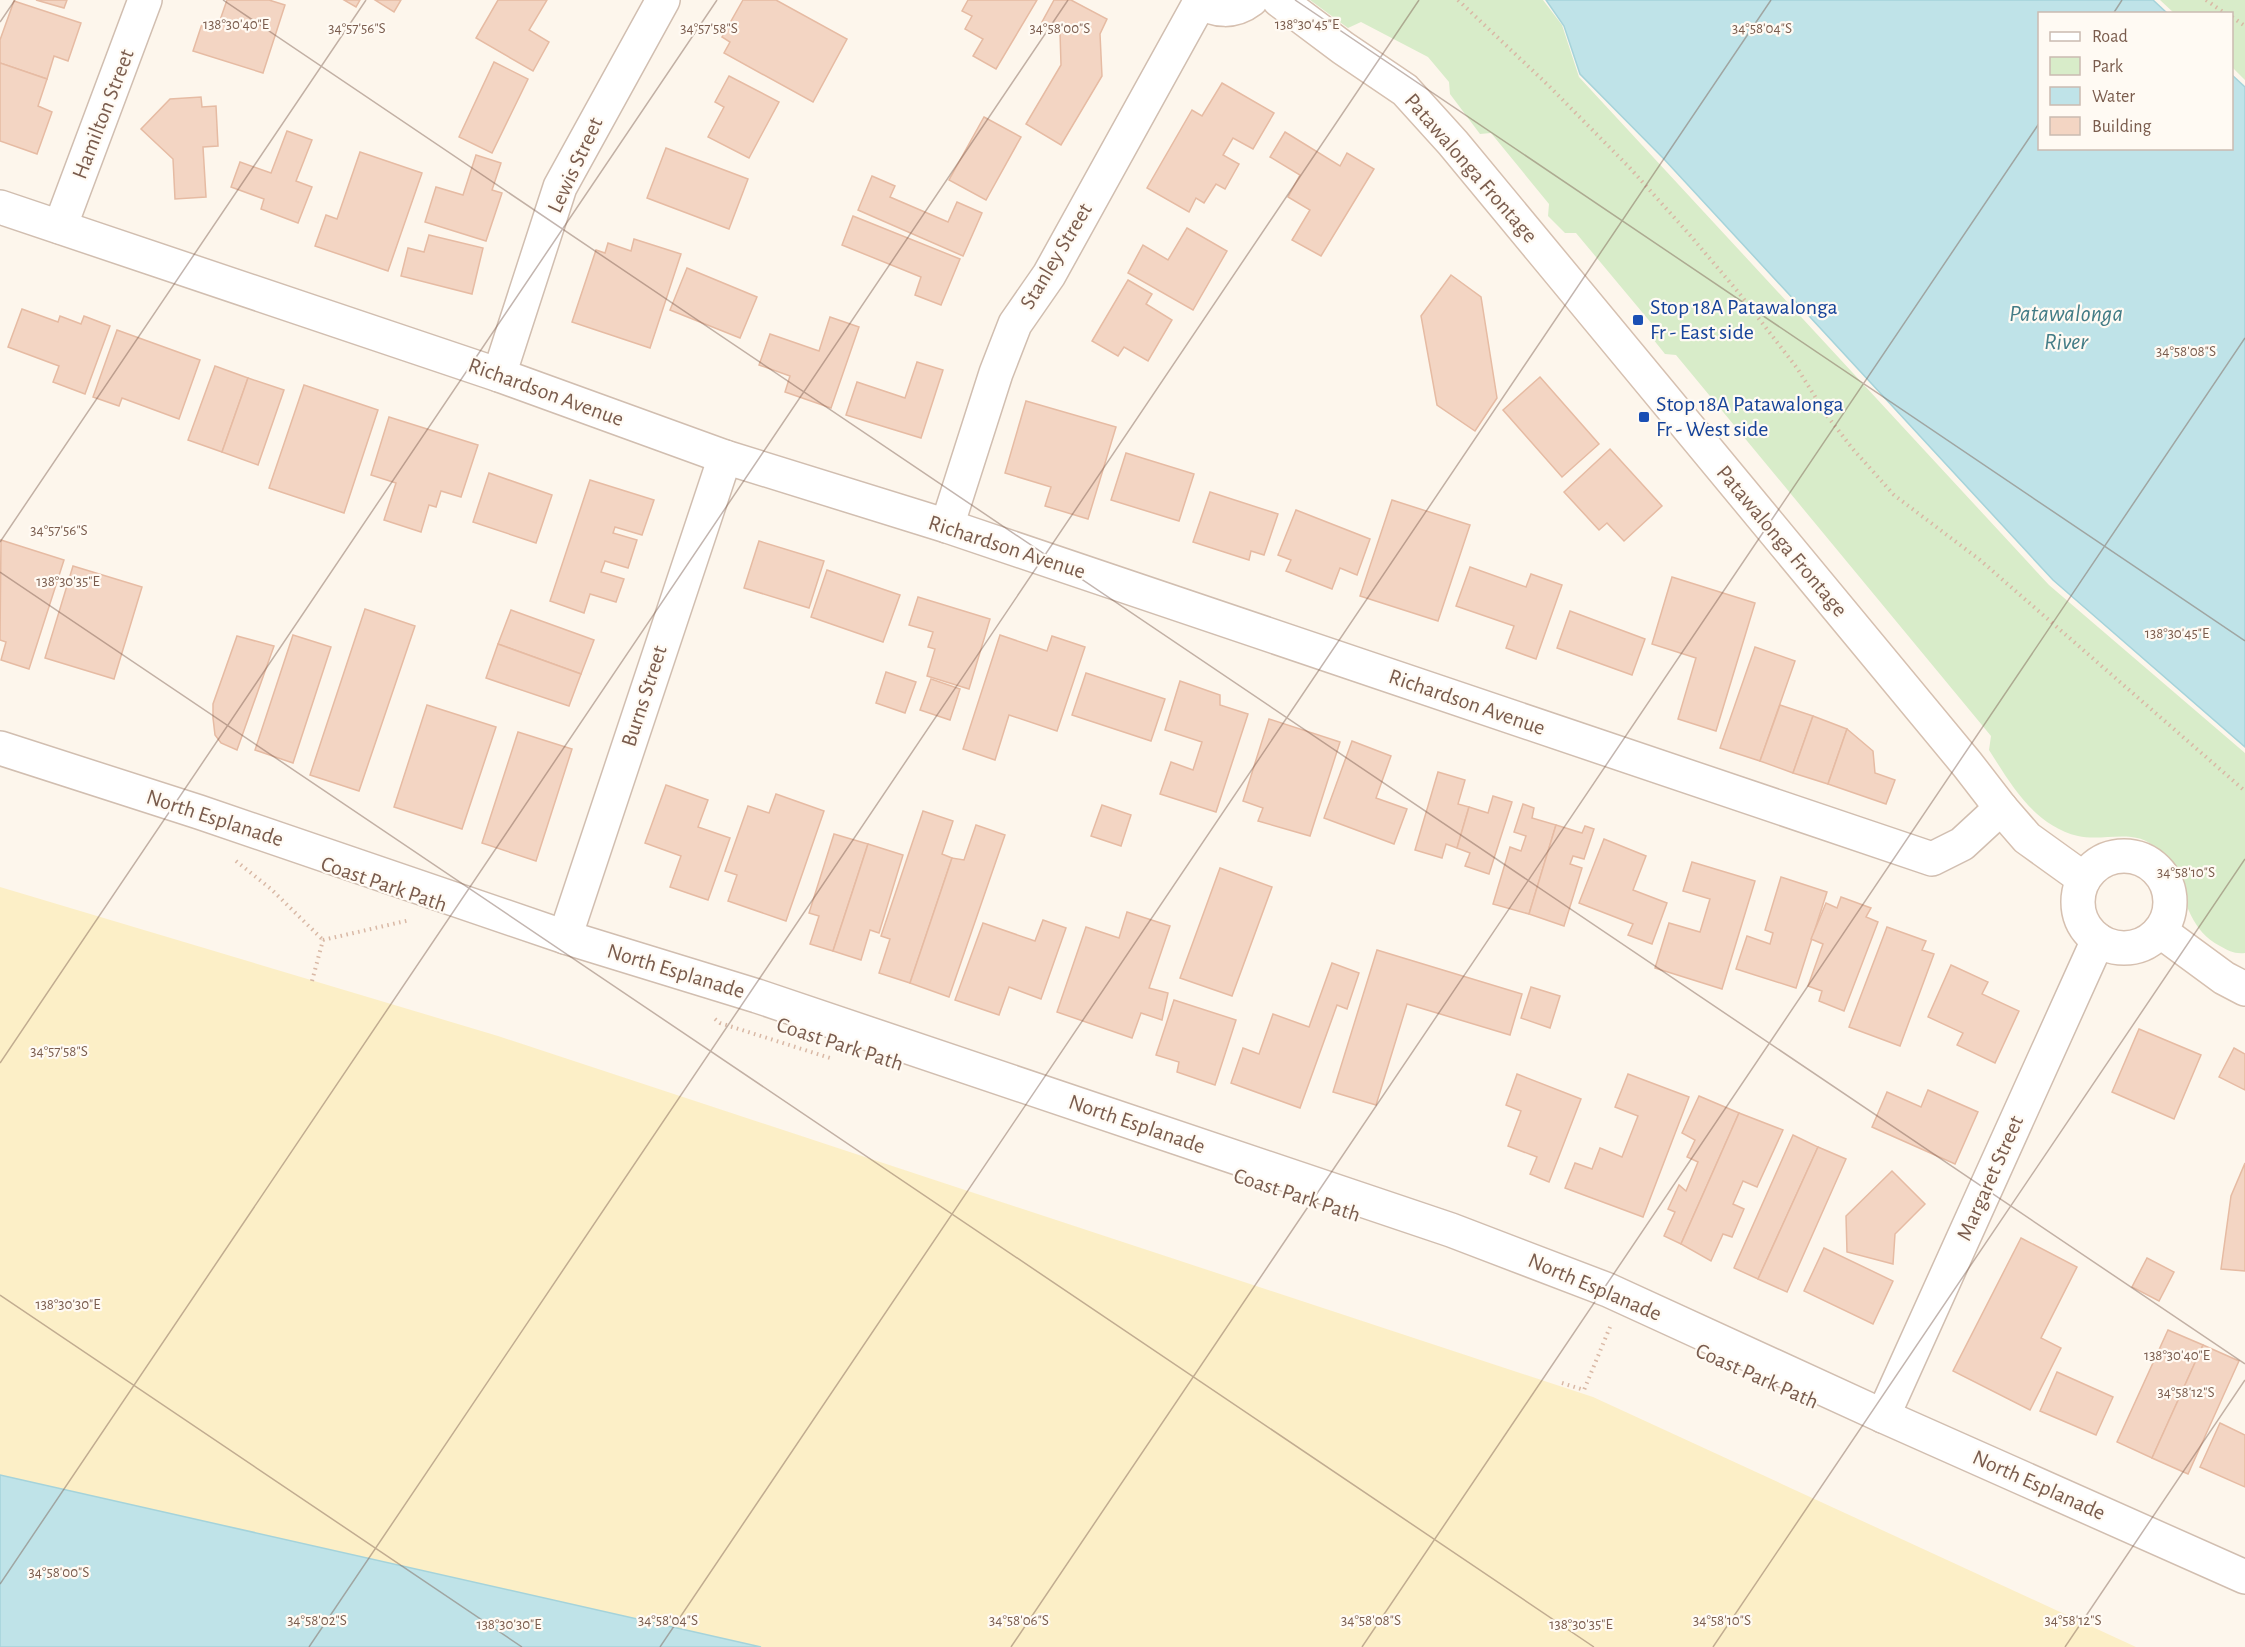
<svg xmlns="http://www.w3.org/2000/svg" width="2245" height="1647" viewBox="0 0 2245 1647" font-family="'Alegreya Sans',sans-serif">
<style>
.green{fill:#d8ecc9}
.sand{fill:#fcefc7}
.water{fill:#bfe3e8;stroke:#a5d3da;stroke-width:1.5}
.building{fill:#f3d5c3;stroke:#e6bba3;stroke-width:1.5}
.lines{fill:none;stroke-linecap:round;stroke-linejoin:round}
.street-casing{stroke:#d1beb0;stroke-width:36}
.secondary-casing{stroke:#d6c0b0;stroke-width:36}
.path{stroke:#d9b8a5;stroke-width:4;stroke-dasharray:1.5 4.5;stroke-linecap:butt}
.street{stroke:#fff;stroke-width:33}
.secondary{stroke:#fff;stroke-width:33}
.ticks{fill:none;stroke:#7a5c4d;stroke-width:1.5;stroke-opacity:0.45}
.transit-dot{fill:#1a4fb4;stroke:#fffaf3;stroke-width:2}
.labels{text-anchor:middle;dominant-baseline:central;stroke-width:4.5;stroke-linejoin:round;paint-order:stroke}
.street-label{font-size:22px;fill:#7a5c4d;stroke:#fffaf3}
.transit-label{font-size:22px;fill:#164399;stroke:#fffaf3;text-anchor:start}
.water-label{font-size:24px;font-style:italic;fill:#437c86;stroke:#fffaf3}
.ticks-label{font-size:15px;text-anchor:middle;fill:#7a5c4d;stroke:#fffaf3;stroke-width:4.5;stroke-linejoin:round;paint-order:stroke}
</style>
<rect width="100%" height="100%" fill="#fdf6ec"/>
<!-- green -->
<g class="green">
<path d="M1310,0H1543L1562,25L1579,77L2049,585L2245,753V953C2234,954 2229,951 2220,946C2191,931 2187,903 2175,875C2172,866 2163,856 2157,849C2136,827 2104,842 2078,836C2034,825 2012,786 1989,750L1991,736L1676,355L1665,354L1653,339L1652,324L1576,233H1565L1548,216L1549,204L1491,133L1480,134L1450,94L1449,82L1428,57L1361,22L1348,28Z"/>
<path d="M2160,0H2245V80L2232,67V14L2174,13Z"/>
</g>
<!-- sand -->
<path class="sand" d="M0,887L498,1036L1593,1397L2136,1647H761L0,1475Z"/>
<!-- water -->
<g class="water">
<path d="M1546,0H2153L2167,13L2040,14V148H2232V75L2245,87V747L2053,580L1663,158L1580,74L1564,26Z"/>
<path d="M0,1475L761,1647H0Z"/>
</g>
<!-- building -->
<g class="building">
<path d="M36,0H67L64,8Z"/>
<path d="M227,0H269L285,5L263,73L193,51L203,21L218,26Z"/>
<path d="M344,0H360L356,7Z"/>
<path d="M375,0H401L394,12Z"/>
<path d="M498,0H547L529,30L549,42L533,71L476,38Z"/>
<path d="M743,0H776L847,39L813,102L724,53L730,42L722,37Z"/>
<path d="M968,0H1037L996,69L973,56L983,39L965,29L972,16L962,11Z"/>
<path d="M1054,0H1071L1107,19L1100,34L1102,76L1061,145L1026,124L1061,65L1060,32L1042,22Z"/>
<path d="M14,1L81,23L68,61L54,56L47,79L0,63V40Z"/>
<path d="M494,62L528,79L492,153L459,137Z"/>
<path d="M0,63L47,79L38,106L52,112L37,154L0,141Z"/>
<path d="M729,76L779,102L749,158L708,137L724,107L715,102Z"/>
<path d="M1222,83L1274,113L1253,149L1233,138L1223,155L1239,164L1225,189L1216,184L1204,203L1196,198L1189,212L1147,188L1192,110L1202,116Z"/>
<path d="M201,97L202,107L216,106L218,146L203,147L206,197L175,199L173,159L141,129L170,99Z"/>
<path d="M984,117L1021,137L986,200L949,180Z"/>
<path d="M287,131L312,140L296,181L312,187L298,223L261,209L264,199L231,187L240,162L271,173Z"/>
<path d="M1285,132L1340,166L1347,153L1374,169L1321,256L1292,240L1310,210L1288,197L1300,175L1270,157Z"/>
<path d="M666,148L748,179L729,229L647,198Z"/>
<path d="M360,152L422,173L388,271L315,246L326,215L337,219Z"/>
<path d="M476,155L501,163L492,190L502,193L486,241L425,222L436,187L463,195Z"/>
<path d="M872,176L895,186L890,197L948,222L957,202L982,213L963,256L858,210Z"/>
<path d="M853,216L960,259L941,305L915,295L921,277L842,245Z"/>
<path d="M1187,228L1227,251L1193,310L1128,273L1143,245L1168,260Z"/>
<path d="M429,235L483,248L472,294L401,276L408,248L424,252Z"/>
<path d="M634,239L681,254L650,348L572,322L596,250L605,253L608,243L631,251Z"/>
<path d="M687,268L757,297L740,338L670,310Z"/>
<path d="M1451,275L1481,297L1497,398L1475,431L1437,405L1421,316Z"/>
<path d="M1128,280L1152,294L1146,304L1172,320L1148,361L1124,347L1118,356L1092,341Z"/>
<path d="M22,309L58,322L60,316L81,324L84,316L110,326L85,394L53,382L59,366L8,347Z"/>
<path d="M830,317L859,327L831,408L785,392L790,376L759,365L770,334L819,351Z"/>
<path d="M117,330L200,360L179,419L122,398L119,406L93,397Z"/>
<path d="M917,362L943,370L921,438L846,415L857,382L905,398Z"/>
<path d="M215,366L248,378L222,452L188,440Z"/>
<path d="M1540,377L1599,444L1562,477L1503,410Z"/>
<path d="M248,378L284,390L258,465L222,452Z"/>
<path d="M304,385L378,410L344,513L269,488Z"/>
<path d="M1026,401L1116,427L1088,519L1045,506L1051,487L1005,473Z"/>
<path d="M389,417L478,445L461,497L441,491L436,507L429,505L421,532L384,520L396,483L371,475Z"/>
<path d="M1610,449L1662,506L1624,541L1607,523L1599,530L1564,492Z"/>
<path d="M1126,453L1194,474L1179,521L1111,500Z"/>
<path d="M489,473L552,495L536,543L473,522Z"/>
<path d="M590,480L654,500L642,535L615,527L613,533L637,540L628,568L605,561L601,572L624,579L616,602L590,594L584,613L550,601Z"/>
<path d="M1210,492L1278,514L1264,555L1251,551L1249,560L1193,542Z"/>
<path d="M1392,500L1470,525L1438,621L1360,596Z"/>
<path d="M1296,510L1370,539L1357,575L1340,568L1332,589L1286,571L1291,560L1278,555Z"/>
<path d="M1,540L64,560L29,669L1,660L6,642L0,640Z"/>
<path d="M759,541L824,561L809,608L744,588Z"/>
<path d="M73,566L142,587L114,679L45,658Z"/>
<path d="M1470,567L1526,587L1531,574L1562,585L1536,659L1506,648L1514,626L1456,606Z"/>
<path d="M827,570L900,595L883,642L811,617Z"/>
<path d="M1672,577L1755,603L1716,731L1678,719L1696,658L1652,644Z"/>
<path d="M918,597L990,619L969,689L927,676L935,649L928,647L933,632L909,625Z"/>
<path d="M365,609L415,626L359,791L310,775Z"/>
<path d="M511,610L594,640L581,674L498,644Z"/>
<path d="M1570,611L1645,639L1632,675L1557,648Z"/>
<path d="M293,635L331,647L293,763L255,750Z"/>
<path d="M1000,635L1047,651L1052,636L1085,647L1057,731L1009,715L995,760L963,749Z"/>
<path d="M237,636L274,646L237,750L221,743L215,735L213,718V704Z"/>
<path d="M498,644L581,674L569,706L486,678Z"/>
<path d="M1755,647L1795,661L1760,761L1720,748Z"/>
<path d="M886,672L916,682L905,713L876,703Z"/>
<path d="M1086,673L1165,699L1151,741L1072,715Z"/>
<path d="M931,679L960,689L950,720L920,710Z"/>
<path d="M1180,681L1220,695V705L1248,714L1216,812L1160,794L1171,762L1193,770L1202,742L1165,730Z"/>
<path d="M427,705L496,727L462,829L394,807Z"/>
<path d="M1780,705L1813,716L1793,773L1760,761Z"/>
<path d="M1813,716L1847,729L1828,784L1793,773Z"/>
<path d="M1269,719L1340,742L1310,836L1258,821L1263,808L1243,801Z"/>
<path d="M1847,729L1873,751L1875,773L1895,780L1886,804L1828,784Z"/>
<path d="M518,732L572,749L536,861L482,843Z"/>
<path d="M1352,741L1391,756L1376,798L1407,809L1394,844L1324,818Z"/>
<path d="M1438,772L1465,780L1458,804L1469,807L1457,848L1446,844L1442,858L1415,850Z"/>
<path d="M666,785L708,800L698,827L730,838L708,900L670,887L681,856L645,843Z"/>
<path d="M776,794L824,811L786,921L728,901L737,875L725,871L748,806L769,813Z"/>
<path d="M1493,796L1512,802L1489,874L1465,866L1470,853L1457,848L1469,807L1488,813Z"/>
<path d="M1523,804L1534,808L1532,818L1556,825L1529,914L1493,904L1510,847L1521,851L1526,836L1514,832Z"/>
<path d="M1102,805L1131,815L1121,846L1091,836Z"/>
<path d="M923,811L953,821L942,854L952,858L910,983L879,973L890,939L881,936Z"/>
<path d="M976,825L1005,835L949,997L910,983L952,858L964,860Z"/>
<path d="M1556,825L1582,833L1585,826L1594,829L1584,859L1573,856L1570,864L1582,868L1564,926L1529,914Z"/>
<path d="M834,834L868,844L833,951L810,944L819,916L809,913Z"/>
<path d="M1604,839L1646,856L1633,890L1667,903L1652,944L1628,935L1633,924L1579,903Z"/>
<path d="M868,844L903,855L879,933L870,930L861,960L833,951Z"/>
<path d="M1692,862L1755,881L1722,989L1655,968L1669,923L1700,932L1710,899L1683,891Z"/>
<path d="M1220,868L1272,887L1232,996L1180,978Z"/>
<path d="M1781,877L1827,892L1796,988L1736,969L1747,936L1770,944L1773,933L1765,930Z"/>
<path d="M1841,897L1871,908L1866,917L1878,922L1844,1011L1819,1001L1822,991L1808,986L1823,944L1811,939L1826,903L1837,908Z"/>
<path d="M1127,912L1170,926L1149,988L1168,993L1162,1020L1141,1013L1132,1038L1057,1012L1086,927L1119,938Z"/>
<path d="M1043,920L1066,928L1041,999L1009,987L999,1015L955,1000L983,923L1035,941Z"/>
<path d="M1887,927L1926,941L1922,950L1934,954L1900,1046L1849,1027Z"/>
<path d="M1377,950L1522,994L1510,1035L1407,1004L1376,1105L1333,1092Z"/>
<path d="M1332,963L1359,973L1347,1009L1337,1005L1300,1108L1231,1083L1243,1048L1259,1054L1273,1014L1309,1027Z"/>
<path d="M1951,965L1988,982L1982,994L2019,1011L1995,1063L1957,1045L1963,1033L1928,1017Z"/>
<path d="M1531,987L1560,996L1550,1028L1521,1018Z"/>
<path d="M1174,1000L1236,1020L1215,1085L1177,1072L1179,1062L1156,1055Z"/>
<path d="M2139,1029L2201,1055L2174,1119L2112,1092Z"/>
<path d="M2234,1048L2245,1054V1090L2219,1077Z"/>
<path d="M1517,1074L1581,1099L1549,1182L1530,1174L1537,1157L1508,1146L1521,1111L1506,1105Z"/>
<path d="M1628,1074L1689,1097L1643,1217L1565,1188L1575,1163L1592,1169L1600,1148L1622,1157L1638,1116L1615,1107Z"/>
<path d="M1928,1090L1978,1112L1955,1164L1872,1127L1887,1092L1921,1107Z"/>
<path d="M1699,1096L1739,1113L1681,1244L1664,1236L1675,1212L1668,1209L1679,1185L1686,1191L1698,1162L1687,1157L1695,1140L1682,1133Z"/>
<path d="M1739,1113L1783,1130L1757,1187L1743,1181L1733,1204L1744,1209L1732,1237L1723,1234L1711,1261L1681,1244Z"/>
<path d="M1793,1135L1818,1147L1758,1279L1734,1268Z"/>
<path d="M1818,1147L1846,1159L1787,1292L1758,1279Z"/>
<path d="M2245,1163V1271L2221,1269L2231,1196Z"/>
<path d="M1892,1171L1925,1204L1895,1234L1893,1264L1847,1252L1846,1216Z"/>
<path d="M2021,1238L2077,1267L2041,1338L2061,1348L2030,1410L1953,1371Z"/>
<path d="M1824,1248L1893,1281L1873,1324L1804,1291Z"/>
<path d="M2147,1258L2174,1272L2159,1301L2132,1287Z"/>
<path d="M2168,1330L2203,1345L2152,1458L2117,1442Z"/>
<path d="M2203,1345L2239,1361L2188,1474L2152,1458Z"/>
<path d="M2057,1372L2113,1397L2096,1435L2040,1411Z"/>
<path d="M2220,1423L2245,1435V1487L2200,1467Z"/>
</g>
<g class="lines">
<defs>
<g id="street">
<path d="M0,207L499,375L725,457L947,526L1932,859L1962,844L2001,808"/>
<path d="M60,227L145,0"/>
<path d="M499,375L560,187L663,0"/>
<path d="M947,526L996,373L1015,324L1049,275L1200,2"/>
<path d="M0,748L199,812L565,937L757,996L1451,1230L1608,1290L1883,1416L2245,1577"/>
<path d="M565,937L725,457"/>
<path d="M1883,1416L2098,940"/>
</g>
<g id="secondary">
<path d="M1199,0C1215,12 1234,13 1251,0"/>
<path d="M1279,0L1343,48L1405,90L1453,143L1967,764L2001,808L2027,838L2084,879"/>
<circle cx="2124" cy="902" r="46"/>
<path d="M2160,931L2224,978L2245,989"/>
</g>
</defs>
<!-- street casing -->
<use href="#street" class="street-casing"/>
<!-- secondary casing -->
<use href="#secondary" class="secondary-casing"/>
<!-- path -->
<g class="path">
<path d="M1458,0L1548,85L1629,167L1689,234L1739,293L1797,368L1828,417L1852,448L1894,495L1980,560L2245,791"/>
<path d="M2206,0L2226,14"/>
<path d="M2232,17L2245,26"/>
<path d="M236,861L271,889L323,940"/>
<path d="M323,940L410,920"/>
<path d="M312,981L323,940"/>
<path d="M715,1019L720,1023L830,1058"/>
<path d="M1562,1383L1584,1390L1610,1327"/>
</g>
<!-- street -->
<use href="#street" class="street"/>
<!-- secondary -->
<use href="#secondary" class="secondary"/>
</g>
<!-- ticks -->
<path class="ticks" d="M223,0L2245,1364M1295,0L2245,641M2113,14L2122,0M0,22L15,0M0,542L366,0M0,572L1594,1647M0,1063L717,0M0,1295L522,1647M0,1584L1068,0M309,1647L1419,0M660,1647L1771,0M1011,1647L2040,122M1362,1647L2245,338M1713,1647L2245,859M2065,1647L2245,1380"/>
<!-- markers -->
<g class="transit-dot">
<rect x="1632" y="314" width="12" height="12" rx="3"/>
<rect x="1638" y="411" width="12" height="12" rx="3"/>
</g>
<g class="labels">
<!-- street labels -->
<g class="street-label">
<text transform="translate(103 114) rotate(-69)">Hamilton Street</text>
<text transform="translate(575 165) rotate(-65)">Lewis Street</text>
<text transform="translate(1471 168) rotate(49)">Patawalonga Frontage</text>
<text transform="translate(1056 256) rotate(-59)">Stanley Street</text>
<text transform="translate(546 392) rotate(20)">Richardson Avenue</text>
<text transform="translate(1782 541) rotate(50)">Patawalonga Frontage</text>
<text transform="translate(1007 547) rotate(18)">Richardson Avenue</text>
<text transform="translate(644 696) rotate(-72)">Burns Street</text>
<text transform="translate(1467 702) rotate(19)">Richardson Avenue</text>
<text transform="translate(215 818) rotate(18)">North Esplanade</text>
<text transform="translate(384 884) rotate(19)">Coast Park Path</text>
<text transform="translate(676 971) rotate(17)">North Esplanade</text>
<text transform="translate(840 1044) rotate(18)">Coast Park Path</text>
<text transform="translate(1137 1124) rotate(19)">North Esplanade</text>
<text transform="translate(1990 1178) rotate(-66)">Margaret Street</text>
<text transform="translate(1297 1195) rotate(18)">Coast Park Path</text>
<text transform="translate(1595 1287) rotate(23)">North Esplanade</text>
<text transform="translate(1757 1376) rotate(24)">Coast Park Path</text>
<text transform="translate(2039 1485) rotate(24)">North Esplanade</text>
</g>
<!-- transit labels -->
<g class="transit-label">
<text x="1650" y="307">Stop 18A Patawalonga<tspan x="1650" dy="25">Fr - East side</tspan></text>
<text x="1656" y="404">Stop 18A Patawalonga<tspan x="1656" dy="25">Fr - West side</tspan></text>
</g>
<!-- water labels -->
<g class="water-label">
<text x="2066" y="314">Patawalonga<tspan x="2066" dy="28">River</tspan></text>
</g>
</g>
<g class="ticks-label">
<text x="236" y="29">138°30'40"E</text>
<text x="1307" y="29">138°30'45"E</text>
<text x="357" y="33">34°57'56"S</text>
<text x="709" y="33">34°57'58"S</text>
<text x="1060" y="33">34°58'00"S</text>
<text x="1762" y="33">34°58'04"S</text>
<text x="2186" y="356">34°58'08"S</text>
<text x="59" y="535">34°57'56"S</text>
<text x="68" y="586">138°30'35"E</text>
<text x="2177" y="638">138°30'45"E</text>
<text x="2186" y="877">34°58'10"S</text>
<text x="59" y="1056">34°57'58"S</text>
<text x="68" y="1309">138°30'30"E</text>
<text x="2177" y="1360">138°30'40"E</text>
<text x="2186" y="1397">34°58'12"S</text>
<text x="59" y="1577">34°58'00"S</text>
<text x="317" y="1625">34°58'02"S</text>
<text x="668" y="1625">34°58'04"S</text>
<text x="1019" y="1625">34°58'06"S</text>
<text x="1371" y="1625">34°58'08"S</text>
<text x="1722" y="1625">34°58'10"S</text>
<text x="2073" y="1625">34°58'12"S</text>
<text x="509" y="1629">138°30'30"E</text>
<text x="1581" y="1629">138°30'35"E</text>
</g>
<!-- legend -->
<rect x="2038" y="12" width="195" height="138" fill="#fffaf3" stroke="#cabbb1" stroke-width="1.5"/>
<rect x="2050" y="32" width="30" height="9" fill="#ffffff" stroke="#cabbb1" stroke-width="1.5"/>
<text x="2092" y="42" font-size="18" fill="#7a5c4d">Road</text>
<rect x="2050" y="57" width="30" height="18" fill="#d8ecc9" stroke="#cabbb1" stroke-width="1.5"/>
<text x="2092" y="72" font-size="18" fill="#7a5c4d">Park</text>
<rect x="2050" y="87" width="30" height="18" fill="#bfe3e8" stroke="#cabbb1" stroke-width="1.5"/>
<text x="2092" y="102" font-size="18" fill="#7a5c4d">Water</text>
<rect x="2050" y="117" width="30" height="18" fill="#f3d5c3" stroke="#cabbb1" stroke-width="1.5"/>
<text x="2092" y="132" font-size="18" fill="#7a5c4d">Building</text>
</svg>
